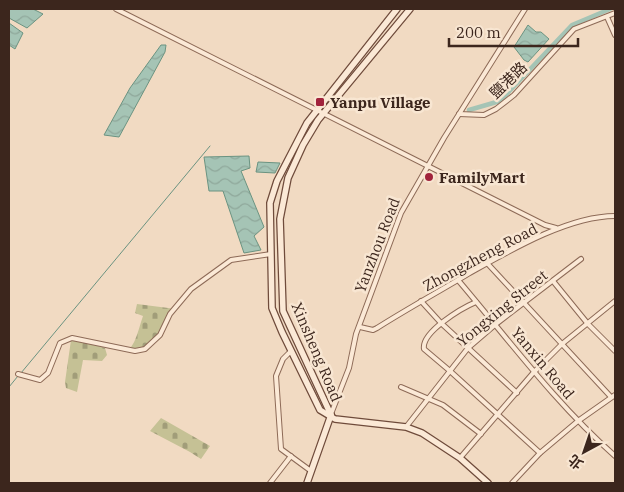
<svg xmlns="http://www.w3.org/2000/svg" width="624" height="492" viewBox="0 0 624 492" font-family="'IBM Plex Serif','Noto Sans TC',serif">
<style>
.cemetery{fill:url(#cemetery-stones)}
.water{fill:url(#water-waves);stroke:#6b9381}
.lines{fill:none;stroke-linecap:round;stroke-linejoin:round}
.stream{stroke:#6b9381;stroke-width:1}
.canal{stroke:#a5c4b5;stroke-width:4.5}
.street-casing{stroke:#8d6a57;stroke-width:6}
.secondary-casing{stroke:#6f4b3b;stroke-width:8}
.street{stroke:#fbe9d6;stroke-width:4}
.secondary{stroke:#fbe9d6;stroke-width:5.5}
.poi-dot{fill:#a1233c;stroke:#f8e6d2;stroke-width:2}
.labels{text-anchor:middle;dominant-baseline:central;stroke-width:5;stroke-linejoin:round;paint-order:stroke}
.street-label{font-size:15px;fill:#3c261d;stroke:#f8e6d2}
.poi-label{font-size:15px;font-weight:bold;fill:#3c261d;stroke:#f8e6d2;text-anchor:start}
</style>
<defs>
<pattern id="cemetery-stones" width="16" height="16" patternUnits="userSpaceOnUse" patternTransform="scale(1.25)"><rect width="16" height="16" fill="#c5c195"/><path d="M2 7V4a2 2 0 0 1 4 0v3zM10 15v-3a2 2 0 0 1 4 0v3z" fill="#a19d79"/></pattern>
<pattern id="water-waves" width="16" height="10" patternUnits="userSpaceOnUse" patternTransform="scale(1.25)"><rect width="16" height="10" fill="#a5c4b5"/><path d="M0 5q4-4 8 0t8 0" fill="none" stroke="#8fa89b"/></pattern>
</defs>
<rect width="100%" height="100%" fill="#f1dac2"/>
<!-- cemetery -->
<g class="cemetery">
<path d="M137,304L176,309L156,339L145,350L127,351C136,345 139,327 143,316L135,313Z"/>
<path d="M71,340L86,341L105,348L107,355L102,361L83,360L77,392L66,388L65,382Z"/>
<path d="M161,418L210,446L201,459L190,452L150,431Z"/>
</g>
<!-- water -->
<g class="water">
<path d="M9,9H33L43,14L27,28L9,18Z"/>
<path d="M9,23L23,33L15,49L9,45Z"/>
<path d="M528,25L536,32H541L549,39L528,62L524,60L514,47Z"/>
<path d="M161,45H166L165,52L119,137L104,135L130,88Z"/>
<path d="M249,156L250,168L241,171L264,227L254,236L261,250L244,253L223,191H209L204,157Z"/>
<path d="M258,162L280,163L275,173L256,172Z"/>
</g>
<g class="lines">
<!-- stream -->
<g class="stream">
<path d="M21,373L210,146"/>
<path d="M9,387L18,376"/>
</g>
<!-- canal -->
<path class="canal" d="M469,110L500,101L572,25L610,9"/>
<defs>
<g id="street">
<path d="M116,9L545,225L556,228"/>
<path d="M607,17L615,35"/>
<path d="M459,114L484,115L496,109L514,95L574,29L615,13"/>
<path d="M487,263L611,397"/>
<path d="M458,280C509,340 556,404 615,456"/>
<path d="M553,281L588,324L615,351"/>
<path d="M421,301L441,323L517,393"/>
<path d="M476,302C462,308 421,332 424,349L450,371L540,453"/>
<path d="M360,327L373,330L377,328C407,309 438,292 468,274C509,251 568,216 615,216"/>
<path d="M291,351L283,359L276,376L281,449L311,471"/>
<path d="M18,374L40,380L48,373L60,343L72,338L135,351L145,349L160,335L170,314L191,289L231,260L271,254"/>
<path d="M401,387L443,405L481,434"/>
<path d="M331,414L349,368L356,334L401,213L444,138L525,9"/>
<path d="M406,427L468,348L496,324L581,259"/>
<path d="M460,458L534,372L562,344L615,301"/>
<path d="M270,483L291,456"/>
<path d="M512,483L540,453L578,421L615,395"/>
</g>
<g id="secondary">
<path d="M397,9L307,123L277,181L270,203L272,308L282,332L320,410L335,419L406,427L422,433L460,458L488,483"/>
<path d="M331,415L283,311L280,219L288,178L303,145L318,120L410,9"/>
<path d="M307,483L331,415"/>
</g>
</defs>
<!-- street casing -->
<use href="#street" class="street-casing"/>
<!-- secondary casing -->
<use href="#secondary" class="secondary-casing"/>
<!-- street -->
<use href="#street" class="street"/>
<!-- secondary -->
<use href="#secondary" class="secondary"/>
</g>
<!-- markers -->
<g class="poi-dot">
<rect x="315" y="97" width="10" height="10" rx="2.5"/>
<circle cx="429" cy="177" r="5"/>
</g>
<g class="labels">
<!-- street labels -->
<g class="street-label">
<text transform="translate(508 80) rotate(-44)">鹽港路</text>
<text transform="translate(377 245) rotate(-69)">Yanzhou Road</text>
<text transform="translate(480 257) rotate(-28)">Zhongzheng Road</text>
<text transform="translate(502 308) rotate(-39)">Yongxing Street</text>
<text transform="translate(317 352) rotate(67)">Xinsheng Road</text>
<text transform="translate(543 363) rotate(50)">Yanxin Road</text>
</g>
<!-- poi labels -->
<g class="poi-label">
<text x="330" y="102">Yanpu Village</text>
<text x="439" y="177">FamilyMart</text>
</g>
</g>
<!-- border -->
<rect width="624" height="492" fill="none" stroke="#3c261d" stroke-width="20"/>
<!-- north arrow -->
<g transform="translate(584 452) rotate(220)" stroke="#f8e6d2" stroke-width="4" paint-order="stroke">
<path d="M0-4L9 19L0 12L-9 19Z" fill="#3c261d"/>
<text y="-8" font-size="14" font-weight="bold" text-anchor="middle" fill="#3c261d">北</text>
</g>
<!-- scale -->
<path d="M449 38v8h129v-8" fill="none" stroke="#3c261d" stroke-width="2.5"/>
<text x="456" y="38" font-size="15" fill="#3c261d" stroke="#f8e6d2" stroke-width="4" paint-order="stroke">200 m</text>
</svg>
